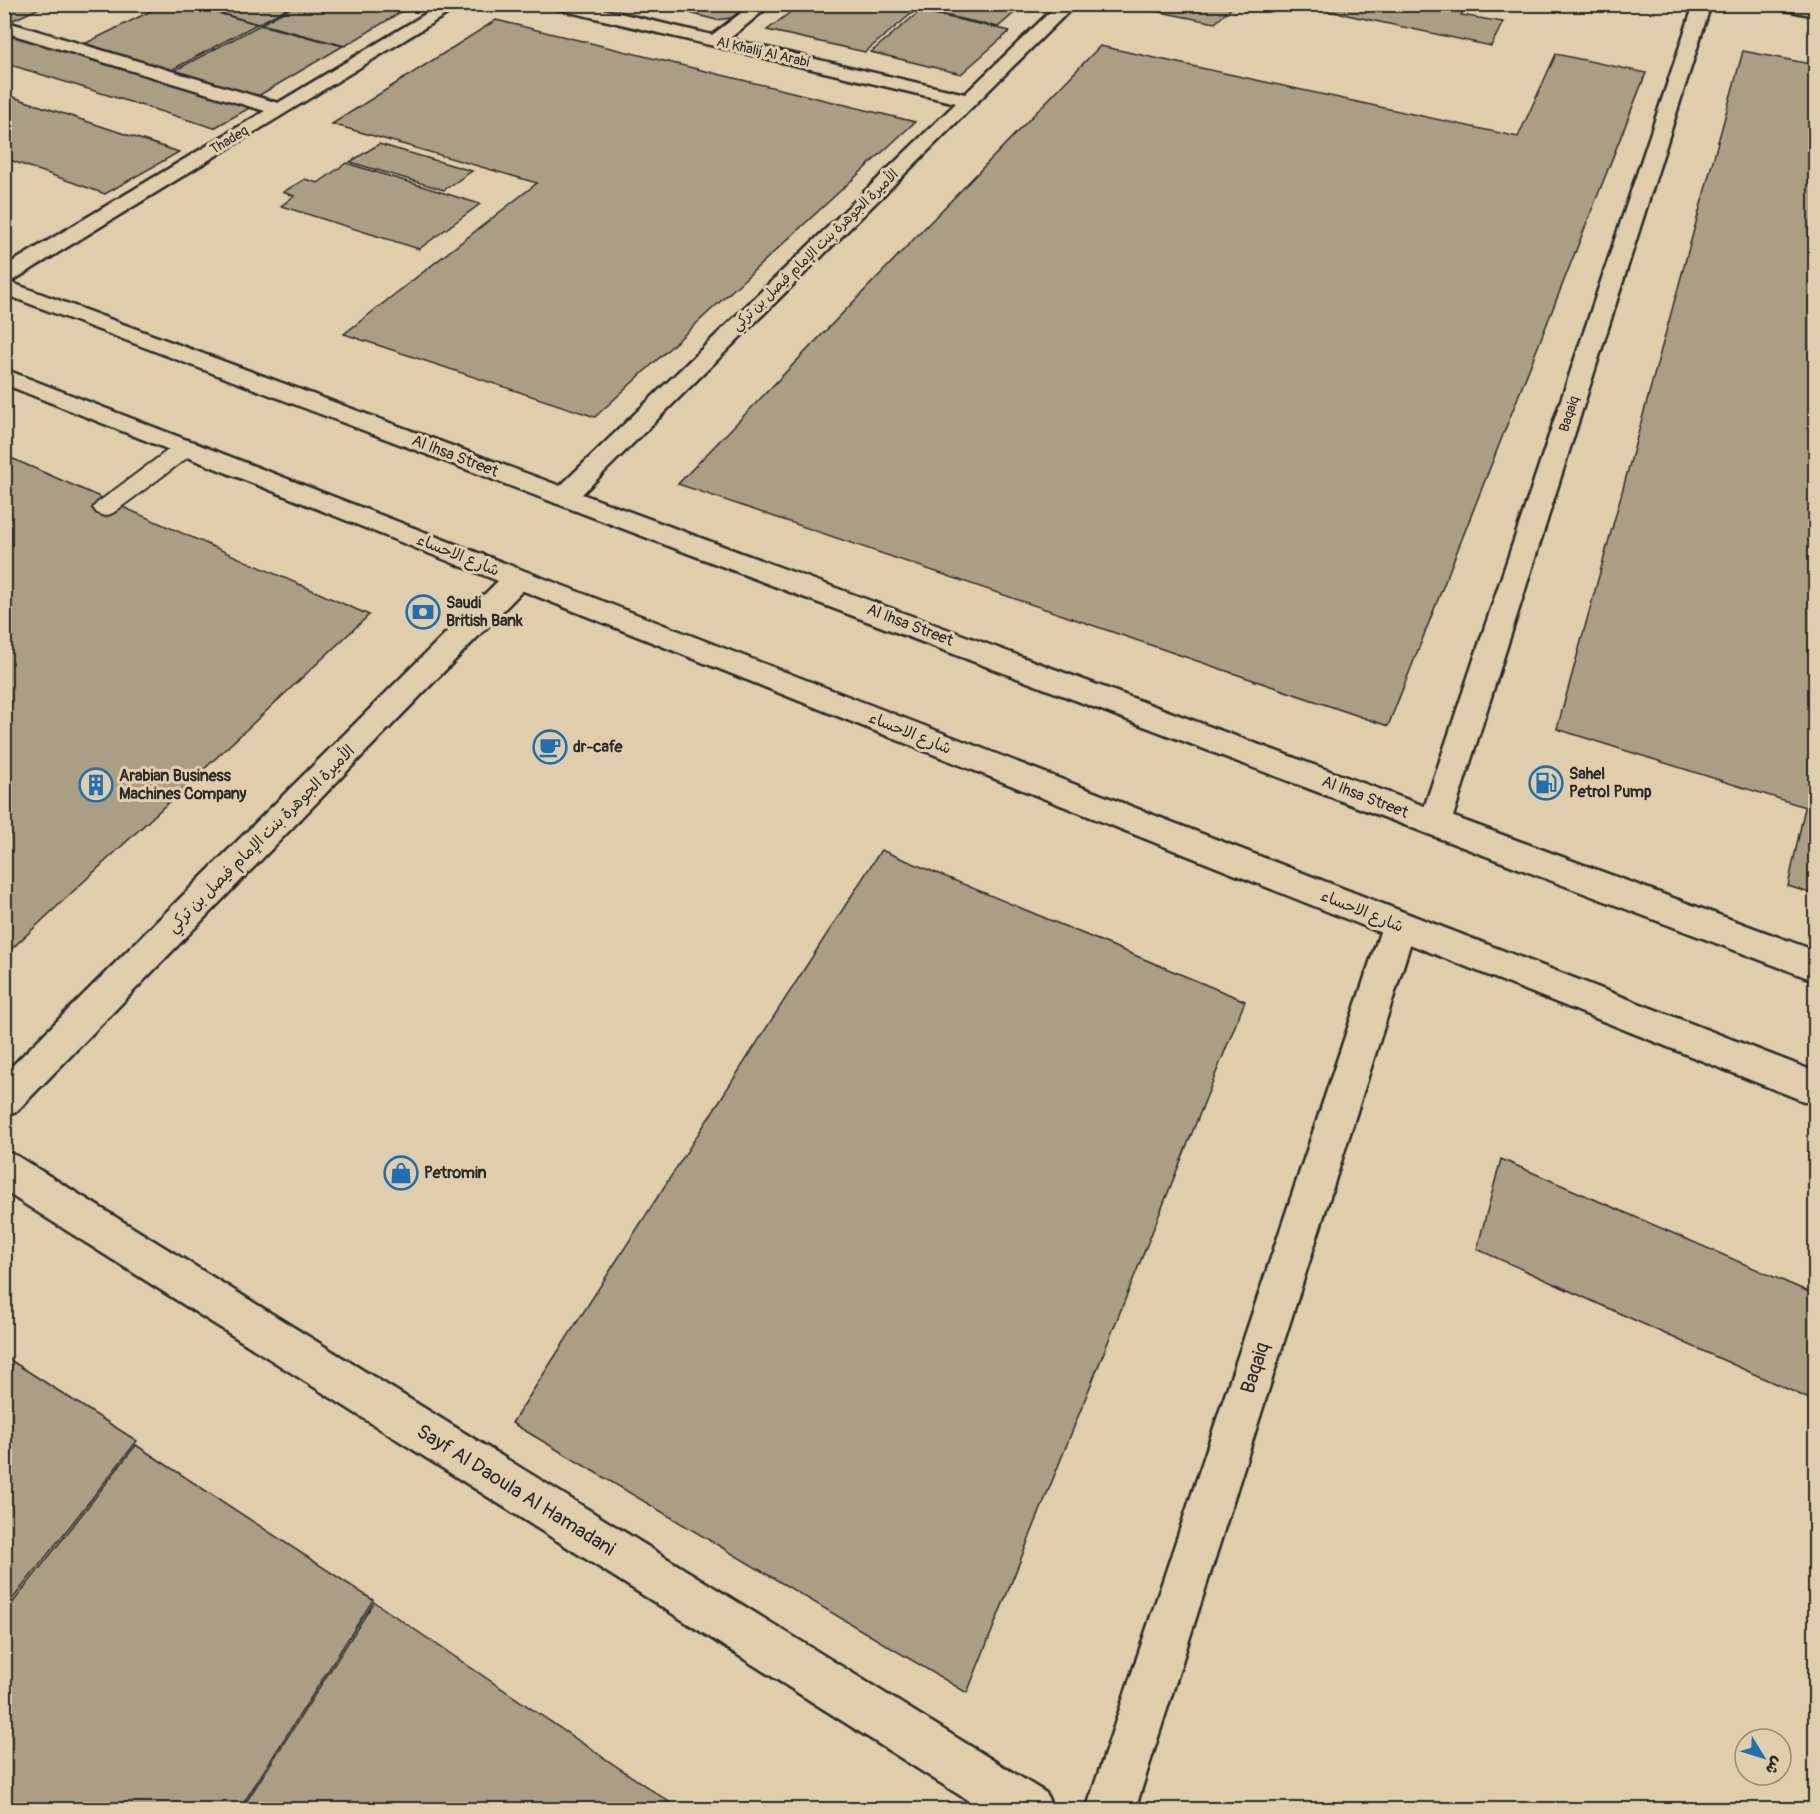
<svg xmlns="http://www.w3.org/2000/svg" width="1820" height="1814" viewBox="0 0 1820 1814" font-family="Pangolin,'Playpen Sans Arabic',sans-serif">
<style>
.building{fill:#aa9e85;stroke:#2b2b2b;stroke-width:1.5}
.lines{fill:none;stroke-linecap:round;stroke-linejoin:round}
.service-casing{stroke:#2b2b2b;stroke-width:4}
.minor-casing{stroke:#2b2b2b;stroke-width:5}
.secondary-casing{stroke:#2b2b2b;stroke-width:5}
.service{fill:#dfcdab;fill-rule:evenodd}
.minor{fill:#dfcdab;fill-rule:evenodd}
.secondary{fill:#dfcdab;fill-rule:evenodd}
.labels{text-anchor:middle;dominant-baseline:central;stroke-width:6;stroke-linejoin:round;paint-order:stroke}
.far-street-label{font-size:14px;fill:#2b2b2b;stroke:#dfcdab}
.street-label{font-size:16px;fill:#2b2b2b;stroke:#dfcdab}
.poi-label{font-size:16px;font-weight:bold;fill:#2b2b2b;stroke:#dfcdab;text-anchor:start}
.near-street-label{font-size:20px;fill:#2b2b2b;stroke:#dfcdab}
</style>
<rect width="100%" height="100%" fill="#dfcdab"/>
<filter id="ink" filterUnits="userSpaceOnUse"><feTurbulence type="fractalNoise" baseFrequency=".0167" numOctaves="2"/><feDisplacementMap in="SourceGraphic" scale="12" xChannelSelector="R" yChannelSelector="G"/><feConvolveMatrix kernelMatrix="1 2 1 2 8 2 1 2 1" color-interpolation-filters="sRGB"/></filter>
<g filter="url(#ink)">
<!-- building -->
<g class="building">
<path d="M4,4H48L7,23L4,22Z"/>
<path d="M165,4H186L257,24L166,73L76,48Z"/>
<path d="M189,4H295L258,24Z"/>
<path d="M298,4H405L411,6L345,46L261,24Z"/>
<path d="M656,4H749L731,18L716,20Z"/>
<path d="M801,4H891L916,10L865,52L767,30Z"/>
<path d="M928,4H1002L1020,8L998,27L921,10Z"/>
<path d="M1149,4H1236L1215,23L1145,9Z"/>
<path d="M1312,4H1467L1461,15L1503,22L1491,46L1310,7Z"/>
<path d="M920,11L1010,31L961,74L871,52Z"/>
<path d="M496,20L915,122L595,417L344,334L537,183L332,124Z"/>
<path d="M260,25L343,46L253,99L168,74Z"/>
<path d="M4,29L253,106L214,128L4,63Z"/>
<path d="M1100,46L1518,137L1556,54L1646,73L1388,726L678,484Z"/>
<path d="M1743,51L1816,65V895L1788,886L1805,807L1557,729Z"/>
<path d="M4,94L179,152L105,194L4,158Z"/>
<path d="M379,144L472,171L444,190L350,162Z"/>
<path d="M346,163L480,204L419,249L281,206L294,196L283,192L305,179L318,183Z"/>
<path d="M4,455L369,615L4,956Z"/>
<path d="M881,850L1245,1001L967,1693L512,1423Z"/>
<path d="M1501,1159L1816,1295V1402L1477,1249Z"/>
<path d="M4,1356L137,1441L4,1610Z"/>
<path d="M136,1445L373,1600L239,1810H4V1614Z"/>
<path d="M374,1602L681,1810H241Z"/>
</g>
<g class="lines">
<defs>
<path id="service" d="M187,440L195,442L198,447L195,452L113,513L105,516L97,513L93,508L97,503L179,442Z"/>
<g id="minor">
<path d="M442,4H463L12,281L4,282V267L265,111L4,32V21L278,103Z"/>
<path d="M549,4H581L712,35L753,4H772L729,39L965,94L1058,4H1076L573,503L564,505L555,503L551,497L555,491L956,103L557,9Z"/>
<path d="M1694,4H1711L1451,823L1446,832L1435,836L1424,832L1419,823Z"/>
<path d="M1773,4L1816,6V16L1775,8Z"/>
<path d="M517,570L527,572L531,579L527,586L17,1111L4,1116V1074L507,572Z"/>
<path d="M1399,912L1411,916L1416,926L1135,1810H1086L1382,926L1387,916Z"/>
<path d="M4,1151L17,1156L1046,1793L1053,1810H983L4,1191Z"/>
</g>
<g id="secondary">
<path d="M4,280L1816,951V981L4,294Z"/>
<path d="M4,369L1816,1072V1106L4,384Z"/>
</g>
</defs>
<!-- service casing -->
<use href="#service" class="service-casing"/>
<!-- minor casing -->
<use href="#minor" class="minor-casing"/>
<!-- secondary casing -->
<use href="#secondary" class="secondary-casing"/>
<!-- service -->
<use href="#service" class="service"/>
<!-- minor -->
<use href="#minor" class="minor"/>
<!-- secondary -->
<use href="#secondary" class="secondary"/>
</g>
</g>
<!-- icons -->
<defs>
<symbol id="bank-ring" viewBox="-11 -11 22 22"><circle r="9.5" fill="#dfcdab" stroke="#1f6fb2" stroke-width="1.5"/><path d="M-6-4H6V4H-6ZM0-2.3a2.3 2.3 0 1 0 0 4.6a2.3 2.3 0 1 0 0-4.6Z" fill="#1f6fb2"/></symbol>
<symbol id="cafe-ring" viewBox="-11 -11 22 22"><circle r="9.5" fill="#dfcdab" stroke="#1f6fb2" stroke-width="1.5"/><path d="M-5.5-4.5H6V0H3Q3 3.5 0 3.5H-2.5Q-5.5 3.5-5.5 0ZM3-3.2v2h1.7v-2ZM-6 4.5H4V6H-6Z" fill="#1f6fb2"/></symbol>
<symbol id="fuel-ring" viewBox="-11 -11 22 22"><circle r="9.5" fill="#dfcdab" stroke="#1f6fb2" stroke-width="1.5"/><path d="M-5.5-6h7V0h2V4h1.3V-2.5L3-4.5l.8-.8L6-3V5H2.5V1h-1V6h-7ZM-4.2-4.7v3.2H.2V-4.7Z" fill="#1f6fb2"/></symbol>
<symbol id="building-ring" viewBox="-11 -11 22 22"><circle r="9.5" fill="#dfcdab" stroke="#1f6fb2" stroke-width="1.5"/><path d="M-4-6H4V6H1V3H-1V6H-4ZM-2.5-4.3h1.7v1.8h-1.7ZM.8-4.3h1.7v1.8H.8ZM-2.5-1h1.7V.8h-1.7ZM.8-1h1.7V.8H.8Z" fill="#1f6fb2"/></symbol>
<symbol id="shop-ring" viewBox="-11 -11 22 22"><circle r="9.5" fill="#dfcdab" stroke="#1f6fb2" stroke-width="1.5"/><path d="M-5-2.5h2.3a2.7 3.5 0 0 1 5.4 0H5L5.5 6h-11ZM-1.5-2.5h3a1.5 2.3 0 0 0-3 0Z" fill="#1f6fb2"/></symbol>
</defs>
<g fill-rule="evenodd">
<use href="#bank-ring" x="404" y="593" width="38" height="38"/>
<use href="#cafe-ring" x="531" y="728" width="38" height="38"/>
<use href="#fuel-ring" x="1527" y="764" width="38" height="38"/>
<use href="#building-ring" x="77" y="766" width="38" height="38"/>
<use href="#shop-ring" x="382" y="1154" width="38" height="38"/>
</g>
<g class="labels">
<!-- far-street labels -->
<g class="far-street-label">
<text transform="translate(763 52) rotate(13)">Al Khalij Al Arabi</text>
<text transform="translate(229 140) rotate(-31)">Thadeq</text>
<text transform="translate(815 250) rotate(-44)">الأميرة الجوهرة بنت الإمام فيصل بن تركي</text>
<text transform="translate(1569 414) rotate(-72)">Baqaiq</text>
</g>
<!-- street labels -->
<g class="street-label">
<text transform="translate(455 456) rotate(21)">Al Ihsa Street</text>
<text transform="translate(458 555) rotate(22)">شارع الاحساء</text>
<text transform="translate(910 625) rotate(21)">Al Ihsa Street</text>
<text transform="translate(910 733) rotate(22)">شارع الاحساء</text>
<text transform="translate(1365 797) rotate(21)">Al Ihsa Street</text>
<text transform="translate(261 839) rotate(-45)">الأميرة الجوهرة بنت الإمام فيصل بن تركي</text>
<text transform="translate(1362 911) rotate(22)">شارع الاحساء</text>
</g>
<!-- poi labels -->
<g class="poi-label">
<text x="446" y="603">Saudi<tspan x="446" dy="18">British Bank</tspan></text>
<text x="573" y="747">dr-cafe</text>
<text x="1569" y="774">Sahel<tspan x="1569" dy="18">Petrol Pump</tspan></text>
<text x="119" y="776">Arabian Business<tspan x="119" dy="18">Machines Company</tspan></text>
<text x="424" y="1173">Petromin</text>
</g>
<!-- near-street labels -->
<g class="near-street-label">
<text transform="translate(1255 1368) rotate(-72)">Baqaiq</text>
<text transform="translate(516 1490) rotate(32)">Sayf Al Daoula Al Hamadani</text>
</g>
</g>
<!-- margin -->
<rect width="1820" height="1814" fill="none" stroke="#dfcdab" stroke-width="24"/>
<rect x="12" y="12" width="1796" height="1790" fill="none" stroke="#2b2b2b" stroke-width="2" filter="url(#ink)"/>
<!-- north arrow -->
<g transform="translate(1763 1757) rotate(128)"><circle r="28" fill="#dfcdab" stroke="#978c78" stroke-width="1.5"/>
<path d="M0-4.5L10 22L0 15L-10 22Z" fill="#1f6fb2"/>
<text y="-9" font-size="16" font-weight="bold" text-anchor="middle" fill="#2b2b2b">ش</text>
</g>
</svg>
